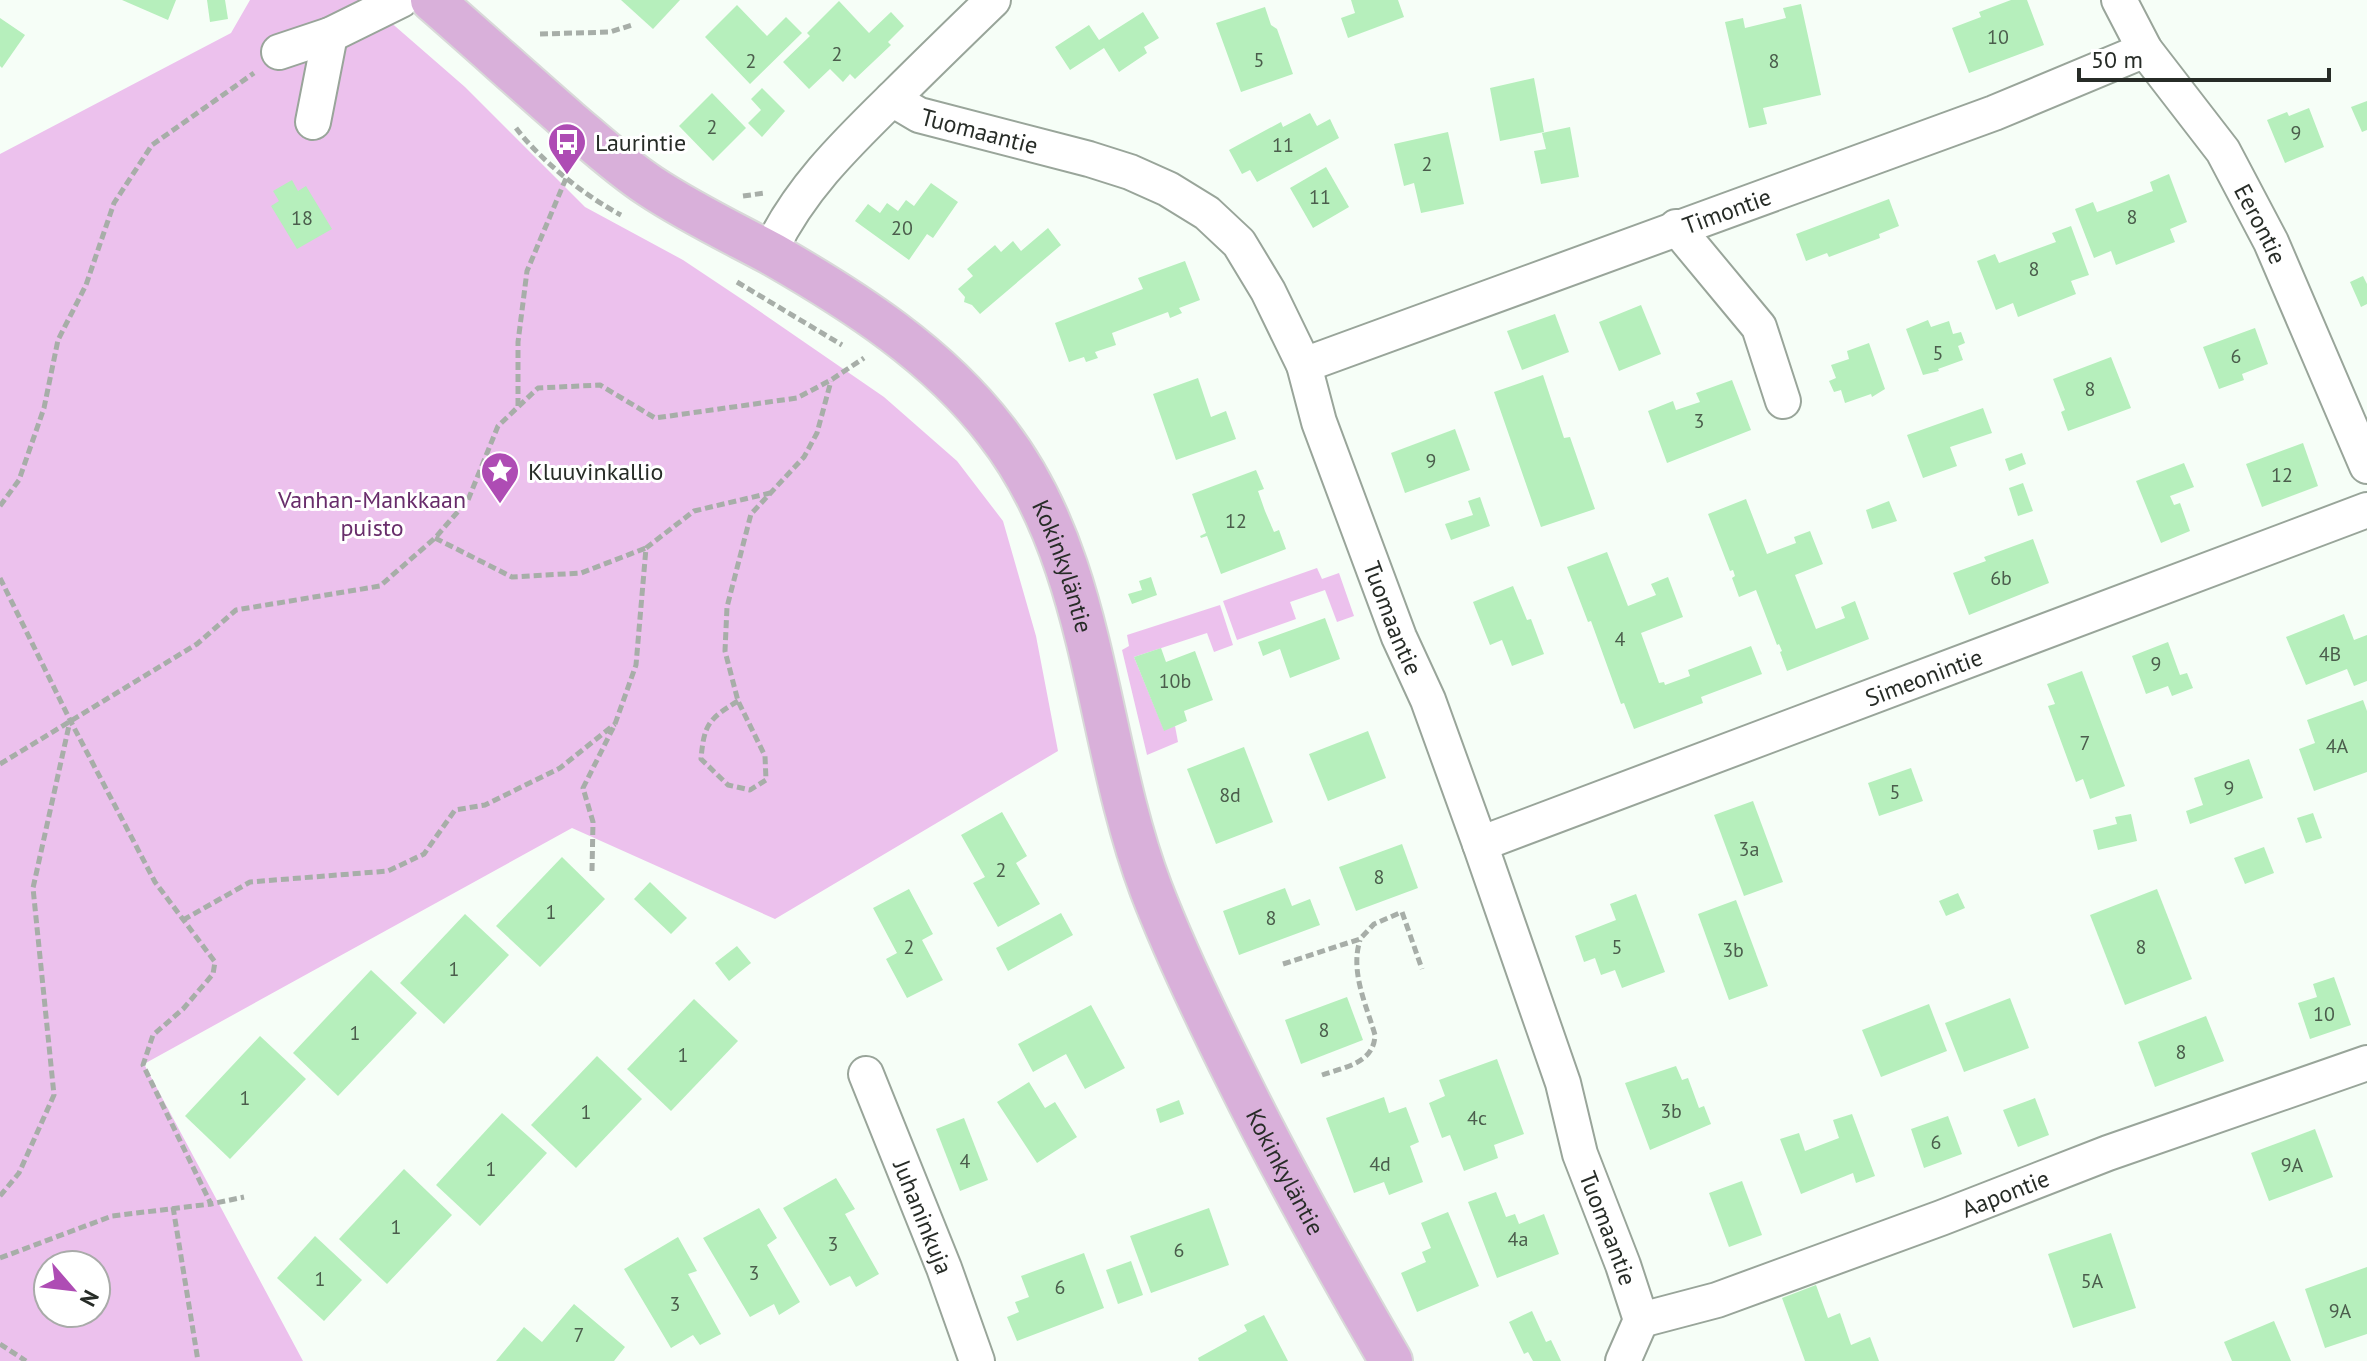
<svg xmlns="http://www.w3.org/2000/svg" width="2367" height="1361" viewBox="0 0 2367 1361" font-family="'PT Sans',sans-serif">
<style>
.green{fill:#ecc1ed;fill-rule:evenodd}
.building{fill:#b6efbc}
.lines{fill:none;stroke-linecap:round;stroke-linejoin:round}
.minor-casing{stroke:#99a59a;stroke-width:38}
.major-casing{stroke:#d8d9d8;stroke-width:46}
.path{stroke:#a7aea8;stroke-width:5;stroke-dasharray:8 4;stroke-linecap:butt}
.minor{stroke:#fff;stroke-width:34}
.major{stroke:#d9b0da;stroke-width:42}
.labels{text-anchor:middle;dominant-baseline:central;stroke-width:6;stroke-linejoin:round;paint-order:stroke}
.number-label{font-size:20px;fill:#4b5d4c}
.street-label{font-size:24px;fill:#272c27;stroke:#fff}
.poi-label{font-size:24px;fill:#272c27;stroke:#fff;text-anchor:start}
.park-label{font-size:24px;fill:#682d6b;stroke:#fff}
</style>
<rect width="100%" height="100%" fill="#f6fef7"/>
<!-- green -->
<g class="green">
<path d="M250,0H365L465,87L585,207L683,260L749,304L884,397L957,461L1003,521L1036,636L1058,751L775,919L572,828L144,1064L303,1361H0V154L231,33ZM48,1265H96V1313H48Z"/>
<path d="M1317,568L1322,579L1339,573L1354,616L1337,622L1325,590L1290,602L1296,619L1237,640L1223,601Z"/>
<path d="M1220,605L1233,645L1214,652L1207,633L1134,657L1164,730L1175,726L1178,742L1147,755L1122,650L1129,646L1127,635Z"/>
</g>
<!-- building -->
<g class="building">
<path d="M122,0H176L168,20Z"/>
<path d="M207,0H225L228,19L210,22Z"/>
<path d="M621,0H680L653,29Z"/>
<path d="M1351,0H1398L1404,17L1348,38L1341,18L1355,13Z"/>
<path d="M2011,0H2027L2044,45L1969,73L1952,28L1981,17L1979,12Z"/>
<path d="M839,1L869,33L891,12L904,26L888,42L891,45L855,79L850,74L843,82L830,69L809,89L783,62L810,36L807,33Z"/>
<path d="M1801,4L1821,95L1763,108L1767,124L1749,128L1725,22L1743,18L1745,28L1786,18L1783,8Z"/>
<path d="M737,5L767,36L786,17L802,33L750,84L705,37Z"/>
<path d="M1265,7L1271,25L1277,29L1293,74L1241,92L1216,23Z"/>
<path d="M1143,12L1159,38L1144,47L1147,53L1119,72L1104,48L1070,70L1055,47L1089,25L1099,40Z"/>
<path d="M0,18L25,35L2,68L0,66Z"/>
<path d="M1534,78L1544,132L1500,141L1490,88Z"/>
<path d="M762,88L785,111L762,137L748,123L761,110L751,99Z"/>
<path d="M712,93L746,128L713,161L679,126Z"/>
<path d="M2367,101V130L2362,132L2351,107Z"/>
<path d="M2309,108L2324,147L2285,163L2267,120L2287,112L2289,116Z"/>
<path d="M1310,113L1317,126L1330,119L1339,138L1257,182L1250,170L1242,174L1229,150L1281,122L1283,127Z"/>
<path d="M1570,127L1579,177L1541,184L1534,151L1546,149L1542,133Z"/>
<path d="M1448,132L1464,204L1421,213L1414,183L1404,186L1394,144Z"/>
<path d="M1326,167L1349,207L1313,228L1290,188Z"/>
<path d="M2169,174L2187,222L2170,229L2175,242L2116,265L2111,251L2094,258L2075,209L2093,202L2097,212L2119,204L2153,191L2150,182Z"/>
<path d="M292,180L298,191L306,186L332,229L297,249L271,206L279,201L273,191Z"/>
<path d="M931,183L958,202L933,238L927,234L909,260L855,221L868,204L880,213L887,203L898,211L906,200L914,206Z"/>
<path d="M1889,199L1899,226L1879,234L1880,238L1829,257L1827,253L1806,261L1796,234Z"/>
<path d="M2071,226L2089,275L2071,281L2076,294L2018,317L2013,303L1996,310L1977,261L1995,254L1999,263L2056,242L2052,233Z"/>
<path d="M1048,228L1061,245L980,314L972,305L964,302L965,297L958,289L973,276L967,269L995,245L1001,252L1013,241L1021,251Z"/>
<path d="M1185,261L1200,300L1179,308L1182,313L1170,318L1168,312L1112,333L1116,345L1095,352L1098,358L1086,362L1084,357L1069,362L1055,323L1143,289L1138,278Z"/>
<path d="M2363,276L2367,284V304L2361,307L2350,282Z"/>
<path d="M1641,305L1661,354L1619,371L1599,322Z"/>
<path d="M1555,314L1569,352L1522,370L1507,331Z"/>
<path d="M1928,320L1931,327L1949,321L1953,334L1961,332L1965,343L1958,346L1963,360L1938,369L1939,371L1923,375L1906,329Z"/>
<path d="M2255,328L2268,364L2242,374L2244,380L2219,389L2203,347Z"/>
<path d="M1869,343L1885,389L1872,397L1871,394L1845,403L1841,390L1834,392L1829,381L1836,378L1831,365L1849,359L1847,351Z"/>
<path d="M2111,357L2131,408L2068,431L2061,412L2065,410L2053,379Z"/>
<path d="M1543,375L1564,438L1570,437L1595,509L1541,527L1494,392Z"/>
<path d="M1198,378L1211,417L1226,411L1236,439L1176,460L1153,394Z"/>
<path d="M1732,380L1751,430L1667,463L1648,411L1673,401L1676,410L1700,402L1696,393Z"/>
<path d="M1983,408L1992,433L1950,447L1957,466L1923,478L1907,435Z"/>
<path d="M1455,429L1470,470L1405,493L1391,453Z"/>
<path d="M2303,443L2318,486L2262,507L2246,464Z"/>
<path d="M2022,453L2026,464L2009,471L2005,459Z"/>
<path d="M2184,463L2194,487L2170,496L2174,505L2180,503L2190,531L2161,543L2136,481Z"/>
<path d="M1256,470L1264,489L1258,491L1265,511L1274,532L1279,530L1286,549L1221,574L1207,536L1201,538L1200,536L1206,533L1192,494Z"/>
<path d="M2023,483L2033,511L2018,516L2009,488Z"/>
<path d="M1480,497L1490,526L1451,540L1445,524L1473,515L1468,501Z"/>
<path d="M1746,499L1767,554L1796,543L1794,537L1810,531L1823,564L1795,575L1816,629L1845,618L1841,607L1855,601L1869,639L1787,671L1780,652L1782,651L1779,644L1777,645L1756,590L1739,597L1732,578L1735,576L1733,570L1730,571L1708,514Z"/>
<path d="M1889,501L1897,521L1872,529L1866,510Z"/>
<path d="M2033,539L2049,583L1969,615L1953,573L1986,561L1984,557Z"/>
<path d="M1607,552L1628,606L1656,595L1651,584L1668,577L1683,617L1641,633L1659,683L1664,682L1665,685L1690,676L1688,670L1751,646L1762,674L1701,697L1703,703L1634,729L1624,703L1621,704L1591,621L1588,622L1567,567Z"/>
<path d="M1151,577L1157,595L1132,604L1128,594L1142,590L1139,581Z"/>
<path d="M1513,586L1527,620L1531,619L1544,654L1512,666L1502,640L1490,645L1473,602Z"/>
<path d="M2344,614L2354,640L2367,635V681L2354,686L2347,669L2306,685L2286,637Z"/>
<path d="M1325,618L1340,659L1290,678L1280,649L1263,656L1258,642Z"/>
<path d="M2168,642L2180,675L2187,673L2193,688L2172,696L2168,686L2146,694L2132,656Z"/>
<path d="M1161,648L1166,662L1195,651L1213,700L1184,711L1187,721L1164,731L1134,657Z"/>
<path d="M2082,671L2125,786L2090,799L2083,779L2076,782L2048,706L2055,704L2047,684Z"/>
<path d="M2363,700L2367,711V772L2314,791L2299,749L2315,743L2307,720Z"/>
<path d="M1368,731L1386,778L1328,801L1309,754Z"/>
<path d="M1244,747L1273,822L1216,844L1187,769Z"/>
<path d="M2249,759L2263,798L2190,824L2186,811L2203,805L2194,778Z"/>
<path d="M1911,768L1923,801L1879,816L1868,783Z"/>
<path d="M1753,801L1783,882L1744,896L1714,815Z"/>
<path d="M1002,812L1027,856L1016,863L1040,904L998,927L973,883L985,877L961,835Z"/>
<path d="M2313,813L2322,838L2306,843L2297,818Z"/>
<path d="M2131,814L2137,841L2098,850L2093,830L2117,824L2115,817Z"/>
<path d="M1402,844L1418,888L1356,911L1339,867Z"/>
<path d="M2264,847L2274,873L2245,884L2234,858Z"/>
<path d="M562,857L605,899L540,967L496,926Z"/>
<path d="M650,882L687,918L671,934L634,899Z"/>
<path d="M1285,888L1292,906L1310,899L1320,925L1239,955L1223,911Z"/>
<path d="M909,889L933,934L922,940L943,980L907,998L886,959L897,953L873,908Z"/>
<path d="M2157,889L2192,979L2125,1005L2090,915Z"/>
<path d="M1958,893L1965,908L1946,916L1939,901Z"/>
<path d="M1636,894L1665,972L1622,988L1615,970L1601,975L1595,958L1584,962L1575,936L1616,920L1610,904Z"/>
<path d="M1736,900L1768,986L1729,1000L1698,914Z"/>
<path d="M1061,913L1073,935L1008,971L996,948Z"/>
<path d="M465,914L509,955L444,1024L400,983Z"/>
<path d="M737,946L751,963L729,981L715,963Z"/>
<path d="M371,970L417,1013L338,1096L293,1053Z"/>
<path d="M2334,977L2351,1025L2310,1039L2298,1003L2317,997L2313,984Z"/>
<path d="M1347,997L1363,1040L1301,1064L1285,1020Z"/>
<path d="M2010,998L2029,1048L1964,1072L1945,1023Z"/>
<path d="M694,999L738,1041L671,1111L627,1069Z"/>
<path d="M1929,1004L1947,1051L1881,1077L1862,1030Z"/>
<path d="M1091,1005L1125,1068L1085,1089L1066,1054L1033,1072L1018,1044Z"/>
<path d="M2206,1016L2224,1061L2155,1087L2138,1042Z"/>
<path d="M260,1036L306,1079L230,1159L185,1116Z"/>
<path d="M597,1056L642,1099L576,1168L531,1125Z"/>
<path d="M1497,1059L1524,1134L1494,1145L1498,1158L1464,1171L1450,1135L1442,1138L1429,1103L1445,1096L1439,1080Z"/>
<path d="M1676,1066L1682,1080L1688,1078L1699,1108L1704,1106L1711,1124L1650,1150L1625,1083Z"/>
<path d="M1029,1082L1045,1108L1055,1102L1077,1137L1037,1163L997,1102Z"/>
<path d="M1384,1097L1389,1113L1406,1107L1419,1142L1410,1146L1423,1182L1389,1195L1384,1182L1354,1193L1326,1118Z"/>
<path d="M2035,1098L2049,1135L2018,1147L2003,1110Z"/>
<path d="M1179,1100L1184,1114L1160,1123L1156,1109Z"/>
<path d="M502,1113L547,1153L480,1226L436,1185Z"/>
<path d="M1852,1114L1875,1176L1856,1183L1853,1173L1801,1194L1780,1139L1799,1133L1805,1151L1839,1138L1833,1120Z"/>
<path d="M1948,1116L1962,1154L1924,1168L1911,1129Z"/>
<path d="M964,1118L988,1180L960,1191L936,1129Z"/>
<path d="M2315,1129L2333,1177L2269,1201L2251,1153Z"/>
<path d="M404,1169L452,1215L387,1284L339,1239Z"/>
<path d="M836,1178L855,1209L845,1214L879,1274L856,1287L850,1276L830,1286L783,1208Z"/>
<path d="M1742,1181L1762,1235L1729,1247L1709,1193Z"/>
<path d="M1496,1192L1506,1217L1515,1214L1519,1224L1544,1214L1559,1254L1497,1278L1468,1202Z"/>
<path d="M759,1208L777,1238L767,1245L800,1302L779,1315L774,1304L750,1317L703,1238Z"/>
<path d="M1209,1208L1229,1265L1151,1293L1130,1236Z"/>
<path d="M1448,1212L1479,1286L1417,1312L1401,1273L1426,1262L1422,1252L1431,1248L1421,1223Z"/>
<path d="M2111,1233L2136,1308L2073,1328L2048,1254Z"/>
<path d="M315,1236L362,1280L324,1321L277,1278Z"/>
<path d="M678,1237L697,1271L688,1274L721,1334L700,1345L693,1335L671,1348L624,1269Z"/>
<path d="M1084,1253L1104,1308L1017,1341L1007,1317L1019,1312L1015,1302L1029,1297L1021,1276Z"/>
<path d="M1131,1261L1143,1295L1118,1304L1106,1270Z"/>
<path d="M2367,1267V1334L2325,1348L2305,1289Z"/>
<path d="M1816,1285L1828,1318L1840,1313L1851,1345L1870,1337L1879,1361H1805L1782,1298Z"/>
<path d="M574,1304L625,1347L614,1361H496L524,1327L542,1342Z"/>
<path d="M1532,1311L1546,1342L1551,1340L1561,1361H1533L1528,1352L1524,1354L1509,1322Z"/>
<path d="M1264,1315L1288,1361H1199L1198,1358L1247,1331L1244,1325Z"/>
<path d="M2274,1321L2291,1361H2232L2224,1342Z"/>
</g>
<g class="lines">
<defs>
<g id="minor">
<path id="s1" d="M2119,0L2145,50L2223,151L2271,242L2367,466"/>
<path d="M279,52L330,35L401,0"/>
<path id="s2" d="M892,99L919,115L1089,159L1130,172L1168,189L1207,213L1239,243L1268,291L1304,365L1319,422L1399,637L1428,700L1480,844L1563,1083L1580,1154L1623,1265L1641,1320L1623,1361"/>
<path d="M313,122L330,35"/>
<path d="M1676,227L1759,327L1783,401"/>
<path d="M769,253C799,189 846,144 896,95C928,63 960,32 993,0"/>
<path id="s3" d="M1304,365L1994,113L2145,50"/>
<path id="s4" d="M1480,844L2367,510"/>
<path id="s5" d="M866,1074L944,1268L977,1361"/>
<path id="s6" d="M1641,1320L1717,1300L1941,1218L2108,1153L2367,1063"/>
</g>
<g id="major">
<path id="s7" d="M432,0C478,40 523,81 569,121C595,143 621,167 650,186C689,212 731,232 772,254C854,301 938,355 996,431C1098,561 1094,739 1151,889C1176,954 1206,1016 1237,1078C1285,1175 1337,1268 1391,1361"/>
</g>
</defs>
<!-- minor casing -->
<use href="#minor" class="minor-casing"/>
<!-- major casing -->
<use href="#major" class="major-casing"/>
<!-- path -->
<g class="path">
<path d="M540,34L610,32L632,25"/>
<path d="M516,128C541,161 585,196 621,215"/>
<path d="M743,196L765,193"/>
<path d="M737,282L842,345"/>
<path d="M518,406V342L527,271L567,176"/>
<path d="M0,506L19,480L44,408L58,340L86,285L114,203L152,145L254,73"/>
<path d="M435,538L512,577L581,573L646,548"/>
<path d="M0,578L70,720L155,882L215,962L213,974L183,1009L153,1035L143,1065L211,1204L244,1197"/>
<path d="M738,701C708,719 704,725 701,759L728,785L750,790L766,780L765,756L738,701L725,651L727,607L751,514L804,457L817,433L831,381"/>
<path d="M0,764L197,644L236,610L380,586L435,538L468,500L498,426L538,388L600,385L655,418L797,398L831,380L864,358"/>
<path d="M592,871L593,822L583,788L615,724L636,665L646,548L694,511L770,493"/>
<path d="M183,920L250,882L388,871L424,854L455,810L485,805L560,768L615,724"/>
<path d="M1283,964L1360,939L1374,924L1402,912L1422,969"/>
<path d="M1322,1075C1345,1067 1374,1063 1375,1035C1366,1004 1350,972 1360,940"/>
<path d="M0,1196L19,1173L54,1095L33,888L70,721"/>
<path d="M173,1207L198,1361"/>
<path d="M0,1258L112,1216L211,1204"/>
<path d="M0,1344L26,1361"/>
</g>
<!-- minor -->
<use href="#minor" class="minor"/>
<!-- major -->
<use href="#major" class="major"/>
</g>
<!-- icons -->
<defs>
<symbol id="bus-pin" viewBox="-11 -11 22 30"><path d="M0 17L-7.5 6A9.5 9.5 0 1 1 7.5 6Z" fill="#ae4cb4" stroke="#fff"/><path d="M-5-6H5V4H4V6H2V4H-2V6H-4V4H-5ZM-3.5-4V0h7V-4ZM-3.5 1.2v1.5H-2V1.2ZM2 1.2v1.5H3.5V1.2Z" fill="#fff"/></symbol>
<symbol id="sight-pin" viewBox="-11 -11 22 30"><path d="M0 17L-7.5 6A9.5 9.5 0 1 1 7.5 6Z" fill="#ae4cb4" stroke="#fff"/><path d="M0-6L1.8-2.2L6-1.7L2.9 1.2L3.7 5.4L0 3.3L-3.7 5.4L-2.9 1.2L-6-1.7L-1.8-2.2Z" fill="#fff"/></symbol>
</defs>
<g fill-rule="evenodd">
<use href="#bus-pin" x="545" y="120" width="44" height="60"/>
<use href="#sight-pin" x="478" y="449" width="44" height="60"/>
</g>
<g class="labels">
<!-- number labels -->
<g class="number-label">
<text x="1998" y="37">10</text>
<text x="837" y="54">2</text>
<text x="1259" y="60">5</text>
<text x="751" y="61">2</text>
<text x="1774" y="61">8</text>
<text x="712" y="127">2</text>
<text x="2296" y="133">9</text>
<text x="1283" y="145">11</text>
<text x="1427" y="164">2</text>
<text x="1320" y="197">11</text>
<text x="2132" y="217">8</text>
<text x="302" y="218">18</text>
<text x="902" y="228">20</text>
<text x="2034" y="269">8</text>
<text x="1938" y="353">5</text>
<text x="2236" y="356">6</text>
<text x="2090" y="389">8</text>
<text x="1699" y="421">3</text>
<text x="1431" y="461">9</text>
<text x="2282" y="475">12</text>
<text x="1236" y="521">12</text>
<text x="2001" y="578">6b</text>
<text x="1620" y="639">4</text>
<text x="2330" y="654">4B</text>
<text x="2156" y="664">9</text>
<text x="1175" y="681">10b</text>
<text x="2085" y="743">7</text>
<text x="2337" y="746">4A</text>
<text x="2229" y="788">9</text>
<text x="1895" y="792">5</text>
<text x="1230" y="795">8d</text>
<text x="1749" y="849">3a</text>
<text x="1001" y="870">2</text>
<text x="1379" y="877">8</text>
<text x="551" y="912">1</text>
<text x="1271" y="918">8</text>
<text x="909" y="947">2</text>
<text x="1617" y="947">5</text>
<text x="2141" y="947">8</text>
<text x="1733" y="950">3b</text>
<text x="454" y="969">1</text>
<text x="2324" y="1014">10</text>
<text x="1324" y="1030">8</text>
<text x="355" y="1033">1</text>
<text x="2181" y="1052">8</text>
<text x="683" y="1055">1</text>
<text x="245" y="1098">1</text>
<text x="1671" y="1111">3b</text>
<text x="586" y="1112">1</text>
<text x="1477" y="1118">4c</text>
<text x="1936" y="1142">6</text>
<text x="965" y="1161">4</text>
<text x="1380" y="1164">4d</text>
<text x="2292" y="1165">9A</text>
<text x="491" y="1169">1</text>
<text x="396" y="1227">1</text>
<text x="1518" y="1239">4a</text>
<text x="833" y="1244">3</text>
<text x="1179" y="1250">6</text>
<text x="754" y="1273">3</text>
<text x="320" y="1279">1</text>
<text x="2092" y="1281">5A</text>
<text x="1060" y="1287">6</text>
<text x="675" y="1304">3</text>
<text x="2340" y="1311">9A</text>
<text x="579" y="1335">7</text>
</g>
<!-- street labels -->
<g class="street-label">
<text stroke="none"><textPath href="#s2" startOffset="94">Tuomaantie</textPath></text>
<text stroke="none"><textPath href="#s3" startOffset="450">Timontie</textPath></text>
<text stroke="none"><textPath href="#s1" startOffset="266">Eerontie</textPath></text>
<text stroke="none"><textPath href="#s7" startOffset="866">Kokinkyläntie</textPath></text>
<text stroke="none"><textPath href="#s2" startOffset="788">Tuomaantie</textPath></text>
<text stroke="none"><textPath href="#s4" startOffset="474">Simeonintie</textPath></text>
<text stroke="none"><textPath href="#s7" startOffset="1514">Kokinkyläntie</textPath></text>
<text stroke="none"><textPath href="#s6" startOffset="386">Aapontie</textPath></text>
<text stroke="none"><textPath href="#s5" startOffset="154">Juhaninkuja</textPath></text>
<text stroke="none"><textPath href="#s2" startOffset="1436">Tuomaantie</textPath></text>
</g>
<!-- poi labels -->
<g class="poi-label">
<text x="595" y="142">Laurintie</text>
<text x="528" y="471">Kluuvinkallio</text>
</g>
<!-- park labels -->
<g class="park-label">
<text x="372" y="499">Vanhan-Mankkaan<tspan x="372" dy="28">puisto</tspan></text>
</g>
</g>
<!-- north arrow -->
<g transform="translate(72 1289) rotate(118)"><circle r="38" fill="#ffffff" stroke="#a9aba9" stroke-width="2"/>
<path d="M0-6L14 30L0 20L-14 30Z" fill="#ae4cb4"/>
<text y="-12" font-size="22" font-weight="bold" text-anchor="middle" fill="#272c27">N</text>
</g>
<!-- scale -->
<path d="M2079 68v12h250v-12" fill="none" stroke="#272c27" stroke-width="4"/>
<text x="2091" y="68" font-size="24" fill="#272c27" stroke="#ffffff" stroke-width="6" paint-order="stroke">50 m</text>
</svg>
